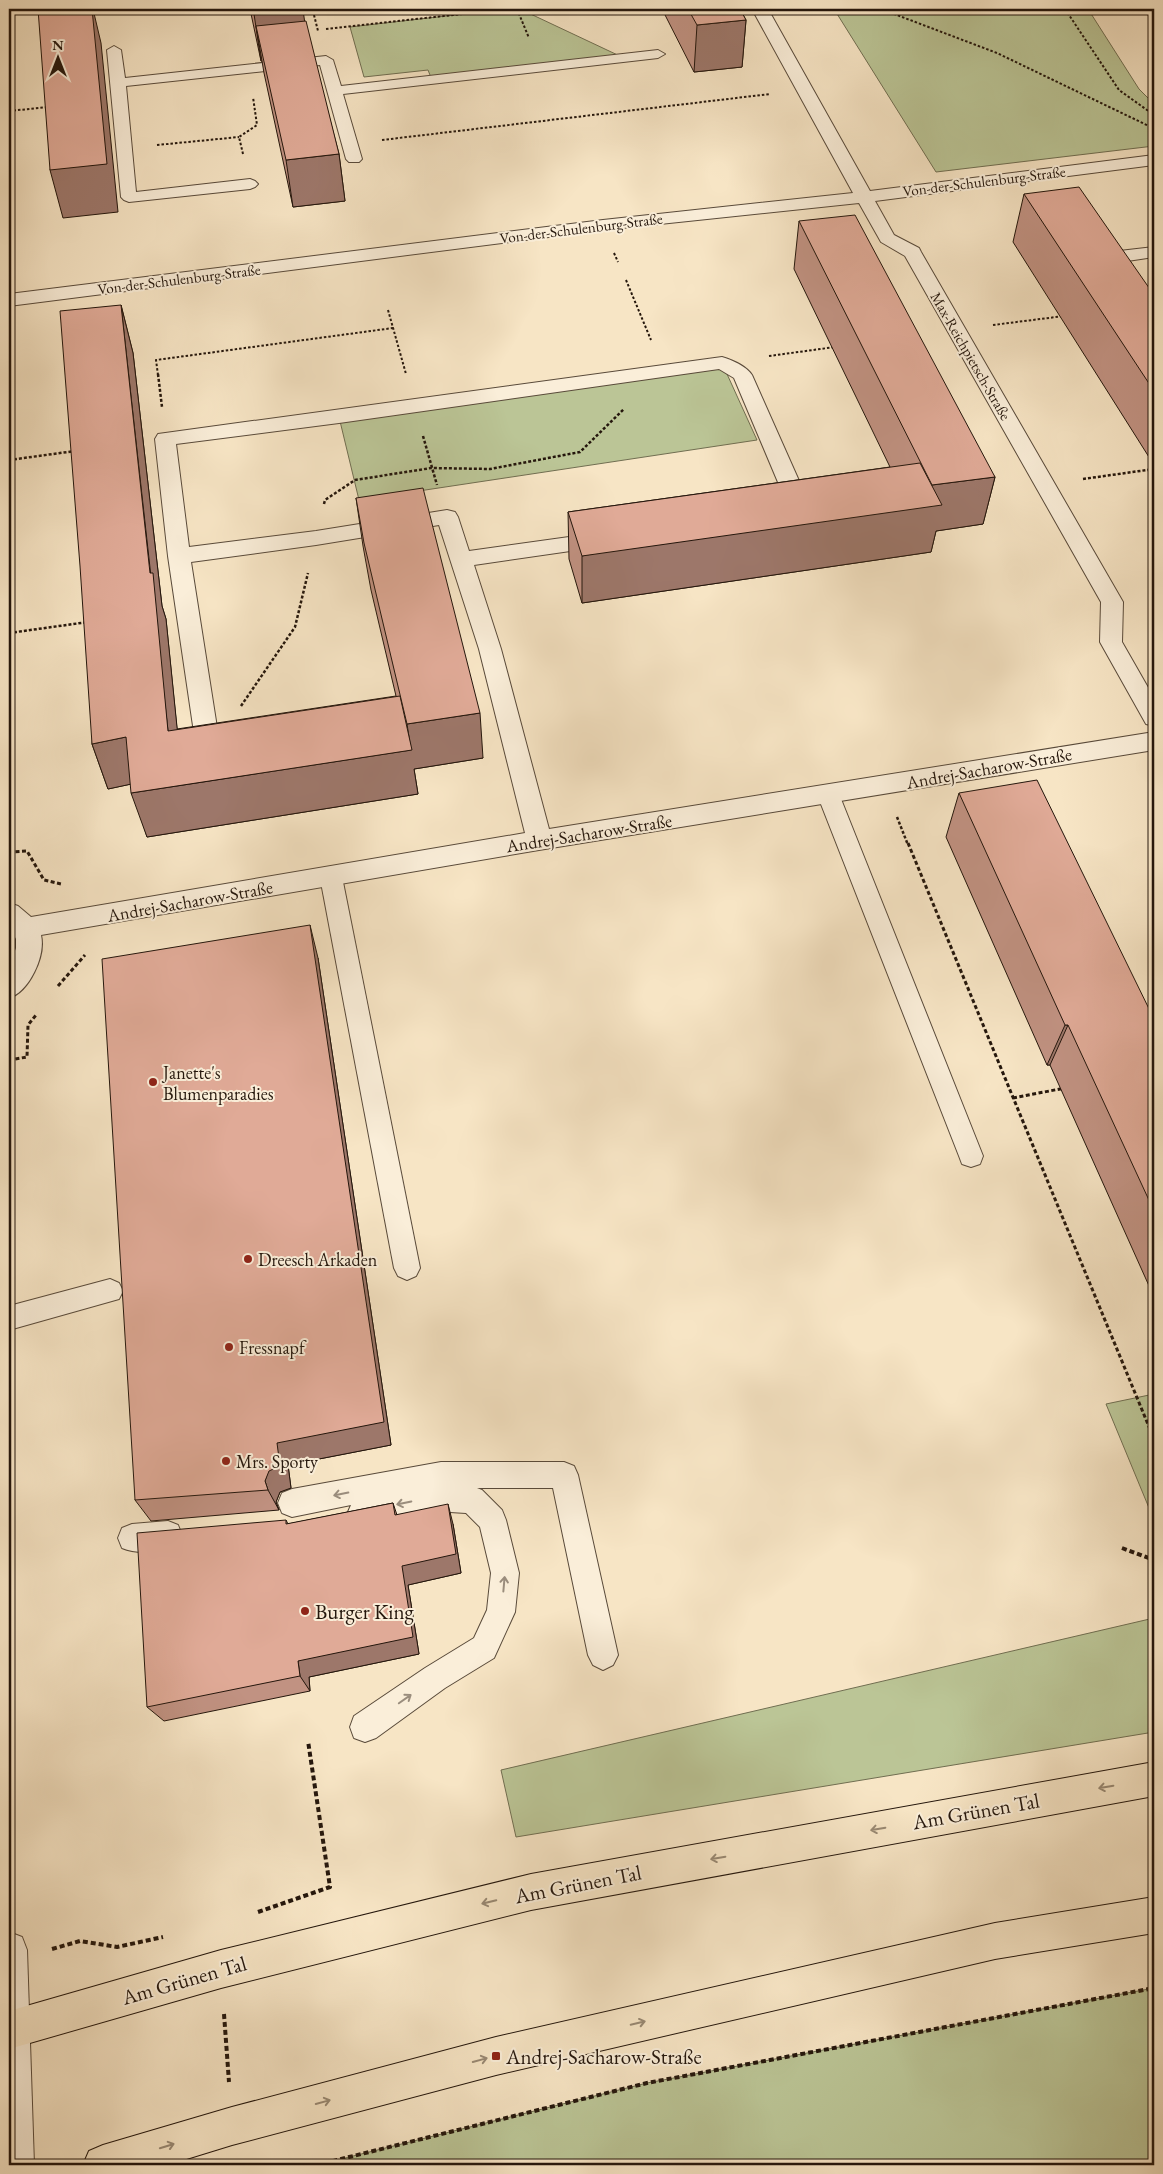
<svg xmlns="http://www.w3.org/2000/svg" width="1163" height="2174" viewBox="0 0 1163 2174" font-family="'EB Garamond',serif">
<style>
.green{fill:#bbc596;stroke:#706e51}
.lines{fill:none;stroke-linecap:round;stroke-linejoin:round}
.service-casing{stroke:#594a3a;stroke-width:2}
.minor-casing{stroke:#594a3a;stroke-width:2}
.primary-casing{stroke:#24160c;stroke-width:2}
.path-far3{stroke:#24160c;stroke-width:2;stroke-dasharray:2.5 2;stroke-linecap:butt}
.path-far2{stroke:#24160c;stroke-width:2.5;stroke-dasharray:3 2;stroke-linecap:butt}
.path-far1{stroke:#24160c;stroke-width:3;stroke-dasharray:4 2.5;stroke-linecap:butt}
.path{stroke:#24160c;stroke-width:4;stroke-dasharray:5 3;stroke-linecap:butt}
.service{fill:#faeed9;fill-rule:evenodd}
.minor{fill:#faeed9;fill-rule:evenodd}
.primary{fill:#f7e5c5;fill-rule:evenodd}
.wall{fill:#c19282;stroke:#24160c}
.shaded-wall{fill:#9d776a;stroke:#24160c}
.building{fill:#e0aa97;stroke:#24160c}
.oneway{stroke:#9a8d7d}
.oneway2{stroke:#988872}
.poi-dot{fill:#8f2418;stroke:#faeed9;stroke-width:2}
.labels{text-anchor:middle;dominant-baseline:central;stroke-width:4;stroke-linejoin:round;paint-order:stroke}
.far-street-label{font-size:15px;fill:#24160c;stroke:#faeed9}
.street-label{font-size:18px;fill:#24160c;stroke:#faeed9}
.poi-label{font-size:18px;fill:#24160c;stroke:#faeed9;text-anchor:start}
.near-poi-label{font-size:21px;fill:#24160c;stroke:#faeed9;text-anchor:start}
.near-street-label{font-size:21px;fill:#24160c;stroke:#faeed9}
</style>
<rect width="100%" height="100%" fill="#f7e5c5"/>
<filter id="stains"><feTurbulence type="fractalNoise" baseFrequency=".004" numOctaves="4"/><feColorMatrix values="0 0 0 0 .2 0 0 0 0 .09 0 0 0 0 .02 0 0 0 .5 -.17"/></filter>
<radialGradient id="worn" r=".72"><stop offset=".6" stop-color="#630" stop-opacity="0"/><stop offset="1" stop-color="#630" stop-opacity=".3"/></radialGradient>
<!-- green -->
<g class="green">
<path d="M507,9H520L624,58L432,80L428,70L364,77L350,27Z"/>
<path d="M834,9H1088L1139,89L1154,104V146L936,172Z"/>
<path d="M722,363L757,440L359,500L339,417Z"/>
<path d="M1154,1394V1520L1106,1404Z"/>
<path d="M1154,1618V1732L516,1837L501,1770Z"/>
<path d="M1154,1988V2165H317L647,2083Z"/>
</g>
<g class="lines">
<defs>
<g id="service">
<path d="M114,46L121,50L125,78L326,56L333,60L341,86L658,50L665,54L658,58L343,94L362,159L359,162H349L346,159L320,65L126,86L136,192L250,179L255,181L258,184L255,187L250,189L129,202L124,200L121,197L107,50Z"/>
<path d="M828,786L835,788L839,794L983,1156L980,1164L971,1167L962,1164L959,1156L817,794L821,788Z"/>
<path d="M331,869L339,871L342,877L420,1268L416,1276L407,1280L398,1276L394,1268L320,877L323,871Z"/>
<path d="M110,1279L119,1283L123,1291L119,1299L9,1330V1306Z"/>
<path d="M441,1462H564L574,1466L578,1475L618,1655L613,1665L603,1670L593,1665L588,1655L553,1488H477L482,1490L502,1510L506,1520L519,1573L515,1612L494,1658L445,1688L376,1738L365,1742L354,1738L350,1727L354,1716L425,1668L474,1638L487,1610L491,1573L480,1527L466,1513L434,1511L362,1526L352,1522L348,1512L351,1505L292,1517L282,1513L278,1503L282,1493L292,1489Z"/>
<path d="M168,1521L178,1525L182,1535L178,1545C162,1552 138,1555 122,1548L118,1538L122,1528L132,1524Z"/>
</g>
<g id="minor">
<path d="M752,9H768L870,191L1154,155V165L875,201L894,235L919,248L921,252L1123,602L1122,642L1154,698V726L1146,724L1100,642L1101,602L905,256L881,242L859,203L603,230L9,306V294L603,220L853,193Z"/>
<path d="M1154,247V257L1114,263L1118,270L1116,274L1109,276L1102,274L1093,259L1095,255L1102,253Z"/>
<path d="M722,357C732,360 746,366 752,375L812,510L809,515L794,518L786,516L783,511L788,506L734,378L719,369L339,423L176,444L189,547L316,531L447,510L455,512L458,517L469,551L605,532L613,534L616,539L613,544L605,546L474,565L501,649L549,829L1154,732V750L539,850L41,935C46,956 29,992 9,998V967L16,948V939L9,926V903L18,906L31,917L525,833L479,649L439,525L316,545L191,562L221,753L217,759L209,762L201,759L197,753L168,556L155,439L158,434Z"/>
<path d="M9,1932L22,1937L27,1950L34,2165H9Z"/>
</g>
<g id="primary">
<path d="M1154,1762V1796L531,1910L221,1988L9,2049V2011L221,1950L531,1874Z"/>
<path d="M1154,1897V1933L995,1959L496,2075L232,2145L167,2165H83L89,2151L103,2145L232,2107L496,2037L995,1923Z"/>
</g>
</defs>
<!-- service casing -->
<use href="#service" class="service-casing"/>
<!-- minor casing -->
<use href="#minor" class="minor-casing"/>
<!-- primary casing -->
<use href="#primary" class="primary-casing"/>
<!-- path-far3 -->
<g class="path-far3">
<path d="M517,9L529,38"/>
<path d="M881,9L997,53L1153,128"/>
<path d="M1065,9L1119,90L1154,115"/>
<path d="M314,15L318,31"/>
<path d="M326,29L507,9"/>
<path d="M9,111L49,107"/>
<path d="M382,140L770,94"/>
<path d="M157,145L239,137"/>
<path d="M243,154L239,137L257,125L253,97"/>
<path d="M614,253L618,262"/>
<path d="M626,280L651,340"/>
<path d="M388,310L406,374"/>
<path d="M993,325L1064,316"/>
<path d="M769,356L835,347"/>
<path d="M158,375L156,360L393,328"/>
</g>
<!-- path-far2 -->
<g class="path-far2">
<path d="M158,374L162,407"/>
<path d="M423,436L437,485"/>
<path d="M9,460L75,451"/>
<path d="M1083,479L1154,469"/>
<path d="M324,504L325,500L355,480L431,468L490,469L580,452L624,409"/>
<path d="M9,633L88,622"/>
<path d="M241,706L295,627L308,573"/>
<path d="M897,817L908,845"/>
</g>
<!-- path-far1 -->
<g class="path-far1">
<path d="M908,843L1152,1434"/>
<path d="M9,852L27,851L44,880L61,884"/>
<path d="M58,986L85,955"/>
<path d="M9,1060L27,1057L28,1025L36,1015"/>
<path d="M1013,1098L1065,1088"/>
</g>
<!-- path -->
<g class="path">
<path d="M1152,1433L1154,1438"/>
<path d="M1122,1548L1154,1560"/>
<path d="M258,1912L330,1887L308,1741"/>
<path d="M52,1949L80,1941L117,1947L163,1937"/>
<path d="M224,2014L229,2082"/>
<path d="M317,2165L647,2083L1154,1988"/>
</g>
<!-- service -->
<use href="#service" class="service"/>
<!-- minor -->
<use href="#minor" class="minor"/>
<!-- primary -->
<use href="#primary" class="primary"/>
</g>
<!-- wall -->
<g class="wall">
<path d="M250,9H302L304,21L339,154L345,201L293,207L264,73L262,61H261Z"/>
<path d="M662,9H740L746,20L742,67L694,72Z"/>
<path d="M1144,9H1154V24Z"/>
<path d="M1024,194L1154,295V465L1013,242Z"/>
<path d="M799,221L995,477L983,524L936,531L931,552L582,603L569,559L568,512L890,467L794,269Z"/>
<path d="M121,305L133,353L162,606L166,619L177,729L396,696L371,590L363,546L356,498L483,758L414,769L418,794L147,837L131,784L108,789L92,744Z"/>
<path d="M959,793L1154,1019V1297L1050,1065H1047L946,837Z"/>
<path d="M318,958L391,1445L288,1465L291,1488L280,1492L276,1502L279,1510L151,1521L135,1500Z"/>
<path d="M393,1503L397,1515L453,1524L461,1573L408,1585L419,1654L309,1677L310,1691L164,1721L147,1707L286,1520L288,1524Z"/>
</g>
<!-- shaded-wall -->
<g class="shaded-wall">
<path d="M92,9H93L101,43L118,212L63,218L50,170Z"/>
<path d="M303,9L309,56L256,26L262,61H261L254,14Z"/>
<path d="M746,20L742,67L694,72L697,25Z"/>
<path d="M339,154L345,201L293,207L286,160Z"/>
<path d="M121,305L133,353L162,606L166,619L182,776L168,731Z"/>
<path d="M995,477L983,524L936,531L931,552L582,603V556L932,485Z"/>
<path d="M480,713L483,758L414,769L418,794L147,837L131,793L411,750L407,724Z"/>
<path d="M126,737L141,782L108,789L92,744Z"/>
<path d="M310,925L318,958L391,1445L288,1465L291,1488L280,1492L276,1502L279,1510L268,1490L265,1481L277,1443Z"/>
<path d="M1065,1025H1068L1050,1065H1047Z"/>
<path d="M448,1504L453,1524L461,1573L408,1585L419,1654L309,1677L310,1691L300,1676L298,1661L402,1566Z"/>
</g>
<!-- building -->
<g class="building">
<path d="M38,9H92L107,164L50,170Z"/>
<path d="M253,9H303L254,14Z"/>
<path d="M688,9H740L746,20L697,25Z"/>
<path d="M306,21L339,154L286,160L256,26Z"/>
<path d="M1079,187L1154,295V391L1024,194Z"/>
<path d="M855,215L995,477L932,485L799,221Z"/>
<path d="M121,305L150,573H153L168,731L400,696L412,750L131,793L126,737L92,744L80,566L60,311Z"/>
<path d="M920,463L942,505L582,556L568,512Z"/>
<path d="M423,488L480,713L407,724L364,543L356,498Z"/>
<path d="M1037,780L1154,1019V1211L1068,1025H1065L959,793Z"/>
<path d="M310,925L384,1422L277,1443L280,1466L269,1471L265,1481L268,1490L135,1500L102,959Z"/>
<path d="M393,1503L395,1515L448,1504L456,1554L402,1566L413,1637L298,1661L300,1676L147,1707L137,1533L286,1520V1524Z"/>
</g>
<!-- one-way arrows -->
<defs><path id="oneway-shaft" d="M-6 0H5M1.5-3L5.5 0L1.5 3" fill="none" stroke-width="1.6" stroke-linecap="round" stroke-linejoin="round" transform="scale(1.25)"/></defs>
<g class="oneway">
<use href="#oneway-shaft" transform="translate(341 1494) rotate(169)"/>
<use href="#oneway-shaft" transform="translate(404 1503) rotate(168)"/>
<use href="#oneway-shaft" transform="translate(504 1584) rotate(-85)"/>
<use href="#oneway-shaft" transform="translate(405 1699) rotate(-35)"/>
</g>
<g class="oneway2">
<use href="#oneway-shaft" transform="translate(1106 1787) rotate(170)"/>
<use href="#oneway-shaft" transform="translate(878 1829) rotate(170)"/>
<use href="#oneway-shaft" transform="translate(718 1858) rotate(170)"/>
<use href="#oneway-shaft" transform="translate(489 1902) rotate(166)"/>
<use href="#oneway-shaft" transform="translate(638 2023) rotate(-13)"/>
<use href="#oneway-shaft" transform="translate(480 2060) rotate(-15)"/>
<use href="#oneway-shaft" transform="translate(323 2102) rotate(-15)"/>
<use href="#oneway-shaft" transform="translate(167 2146) rotate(-17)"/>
</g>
<!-- markers -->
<g class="poi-dot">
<circle cx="153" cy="1082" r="5"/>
<circle cx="248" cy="1259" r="5"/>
<circle cx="229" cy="1347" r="5"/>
<circle cx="226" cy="1461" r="5"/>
<circle cx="305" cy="1611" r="5"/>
<rect x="491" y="2051" width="10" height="10" rx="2.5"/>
</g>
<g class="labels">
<!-- far-street labels -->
<g class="far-street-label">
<text transform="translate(984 181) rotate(-7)">Von-der-Schulenburg-Straße</text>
<text transform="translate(581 228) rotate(-7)">Von-der-Schulenburg-Straße</text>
<text transform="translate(179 279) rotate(-7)">Von-der-Schulenburg-Straße</text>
<text transform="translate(971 356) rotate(60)">Max-Reichpietsch-Straße</text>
</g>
<!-- street labels -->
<g class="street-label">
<text transform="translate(989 768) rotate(-10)">Andrej-Sacharow-Straße</text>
<text transform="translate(589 833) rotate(-9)">Andrej-Sacharow-Straße</text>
<text transform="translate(190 901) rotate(-10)">Andrej-Sacharow-Straße</text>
</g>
<!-- poi labels -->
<g class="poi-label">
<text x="163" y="1072">Janette's<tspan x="163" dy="21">Blumenparadies</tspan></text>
<text x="258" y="1259">Dreesch Arkaden</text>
<text x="239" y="1347">Fressnapf</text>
<text x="236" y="1461">Mrs. Sporty</text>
</g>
<!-- near-poi labels -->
<g class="near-poi-label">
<text x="315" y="1611">Burger King</text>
<text x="506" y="2056">Andrej-Sacharow-Straße</text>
</g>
<!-- near-street labels -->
<g class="near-street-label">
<text transform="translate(976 1811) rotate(-10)">Am Grünen Tal</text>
<text transform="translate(578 1884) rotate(-11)">Am Grünen Tal</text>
<text transform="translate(184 1980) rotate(-16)">Am Grünen Tal</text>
</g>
</g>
<!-- margin -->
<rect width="1163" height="2174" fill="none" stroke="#f7e5c5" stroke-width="30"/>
<rect x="10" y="10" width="1143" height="2154" fill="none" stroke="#24160c" stroke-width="2.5"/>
<rect x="15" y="15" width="1133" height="2144" fill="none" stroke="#24160c"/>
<!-- north arrow -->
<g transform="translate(58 58)" stroke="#faeed9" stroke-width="4" paint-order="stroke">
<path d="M0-4L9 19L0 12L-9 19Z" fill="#24160c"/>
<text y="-8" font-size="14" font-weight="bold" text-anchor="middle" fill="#24160c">N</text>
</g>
<rect width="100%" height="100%" filter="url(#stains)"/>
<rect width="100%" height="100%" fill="url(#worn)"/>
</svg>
